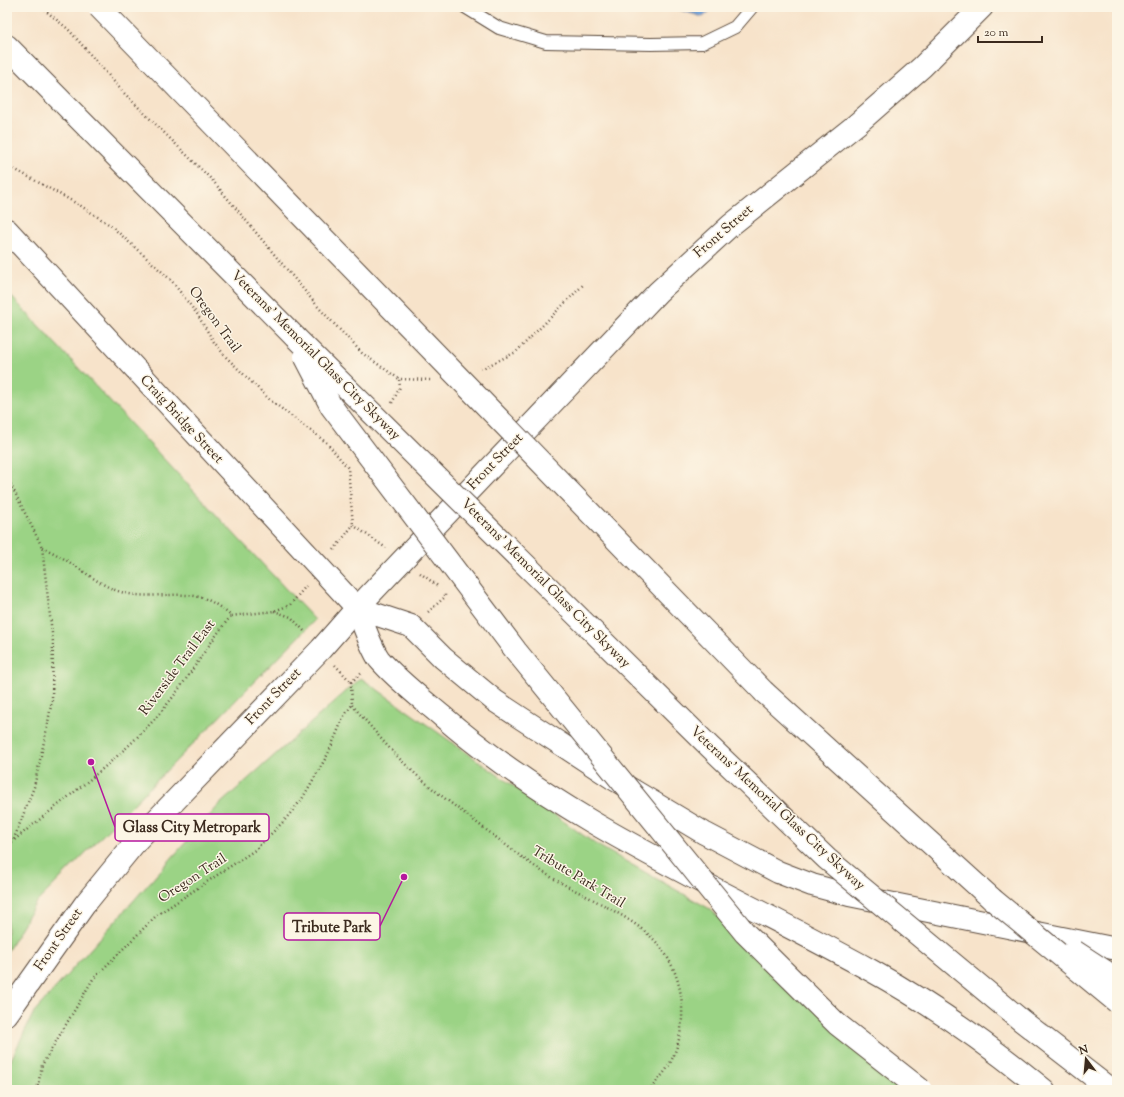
<svg xmlns="http://www.w3.org/2000/svg" width="1124" height="1097" viewBox="0 0 1124 1097" font-family="'Sorts Mill Goudy',serif">
<style>
.green{fill:#9bd385;stroke:#6b7e52}
.water{fill:#6fa2db;stroke:#55667c}
.lines{fill:none;stroke-linecap:round;stroke-linejoin:round}
.service-casing{stroke:#574638;stroke-width:14}
.secondary-casing{stroke:#574638;stroke-width:24}
.primary-casing{stroke:#574638;stroke-width:24}
.motorway-casing{stroke:#574638;stroke-width:24}
.path{stroke:#574638;stroke-width:2.5;stroke-dasharray:1 3;stroke-linecap:butt}
.service{stroke:#fff;stroke-width:12}
.secondary{stroke:#fff;stroke-width:22}
.primary{stroke:#fff;stroke-width:22}
.motorway{stroke:#fff;stroke-width:22}
.motorway-bridge-casing{stroke:#574638;stroke-width:24;stroke-linecap:butt}
.motorway-bridge{stroke:#fff;stroke-width:22}
.labels{text-anchor:middle;dominant-baseline:central;stroke-width:3;stroke-linejoin:round;paint-order:stroke}
.street-label{font-size:14px;fill:#3b2a1e;stroke:#fcf5e5}
.leader{fill:none;stroke:#b5179e;stroke-width:1.5}
.callout-dot{fill:#b5179e;stroke:#fcf5e5;stroke-width:1.5}
.callout{fill:#fcf5e5;stroke:#b5179e;stroke-width:1.5}
.callout-label{font-size:15px;text-anchor:middle;font-weight:bold;fill:#3b2a1e}
</style>
<rect width="100%" height="100%" fill="#fcf5e5"/>
<filter id="ink" filterUnits="userSpaceOnUse"><feTurbulence type="fractalNoise" baseFrequency=".025" numOctaves="2"/><feDisplacementMap in="SourceGraphic" scale="8" xChannelSelector="R" yChannelSelector="G"/><feConvolveMatrix kernelMatrix="1 2 1 2 8 2 1 2 1" color-interpolation-filters="sRGB"/></filter>
<filter id="wash" filterUnits="userSpaceOnUse"><feTurbulence type="fractalNoise" baseFrequency=".012" numOctaves="4" result="noise"/><feDisplacementMap in="SourceGraphic" scale="16" xChannelSelector="R" yChannelSelector="G"/><feGaussianBlur stdDeviation="0.9" result="paint"/><feColorMatrix in="noise" values="0 0 0 0 0 0 0 0 0 0 0 0 0 0 0 0 0 1.4 0 .05"/><feComposite in="paint" operator="in"/></filter>
<g filter="url(#wash)">
<rect width="100%" height="100%" fill="#f7e3ca"/>
<!-- green -->
<g class="green">
<path d="M7,292L315,620L35,904L7,952Z"/>
<path d="M361,678L597,845L710,909L900,1090H7V1068L34,1012L220,804Z"/>
</g>
<!-- water -->
<path class="water" d="M670,7H714L703,17Z"/>
</g>
<g filter="url(#ink)">
<g class="lines">
<defs>
<path id="service" d="M465,7L499,28L546,42L651,44L702,43L735,27L752,7"/>
<path id="secondary" d="M7,1014L85,904L138,839L321,649L357,608"/>
<path id="primary" d="M7,230L357,608L658,292L731,225L857,124L922,67L982,7"/>
<g id="motorway">
<path d="M7,46L295,337"/>
<path d="M357,608C362,621 371,648 379,659C396,679 422,699 442,716C570,827 726,890 872,971C935,1006 988,1044 1044,1090"/>
<path d="M357,608L411,626L443,658L495,701L614,779L704,833L778,872L812,885L849,895L1117,949"/>
<path d="M764,692L992,899"/>
</g>
</defs>
<!-- service casing -->
<use href="#service" class="service-casing"/>
<!-- secondary casing -->
<use href="#secondary" class="secondary-casing"/>
<!-- primary casing -->
<use href="#primary" class="primary-casing"/>
<!-- motorway casing -->
<use href="#motorway" class="motorway-casing"/>
<!-- path -->
<g class="path">
<path d="M41,7L68,29L124,93L213,181L319,308L362,353L399,379L432,380"/>
<path d="M7,165L81,206L110,225L171,280L197,314L214,342L226,357L270,400L327,443L348,468L353,525"/>
<path d="M481,369L516,352L583,285"/>
<path d="M392,403L400,387L399,379"/>
<path d="M7,477L42,547L53,642L52,700L47,728L34,787L13,841"/>
<path d="M353,525L386,548"/>
<path d="M42,547C50,551 58,555 66,560C84,571 101,586 121,592C147,600 174,591 200,597C211,600 222,608 231,616L274,611L290,605L306,586"/>
<path d="M334,550L353,525"/>
<path d="M420,573L439,587"/>
<path d="M274,611L291,617L306,633"/>
<path d="M428,612L445,597V594"/>
<path d="M335,665L351,682"/>
<path d="M351,682L363,672"/>
<path d="M352,705C370,725 386,746 405,764C429,788 458,808 485,829C504,843 523,859 543,872C579,896 640,916 664,952C687,985 688,1032 668,1067C663,1075 655,1083 649,1090"/>
<path d="M7,849L13,841C64,799 123,758 165,707C189,678 207,645 231,616"/>
<path d="M37,1090L42,1065L93,979L157,915L255,850L284,821L302,799L328,754L344,716L352,705L351,682"/>
</g>
<!-- service -->
<use href="#service" class="service"/>
<!-- secondary -->
<use href="#secondary" class="secondary"/>
<!-- primary -->
<use href="#primary" class="primary"/>
<!-- motorway -->
<use href="#motorway" class="motorway"/>
<defs>
<g id="motorway-bridge">
<path d="M99,7L764,692"/>
<path d="M295,337L710,747L827,859L1022,1021L1111,1090"/>
<path d="M305,356L331,406L516,651L745,933L837,1024L921,1090"/>
<path d="M992,899L1117,1002"/>
<path d="M1074,951L1117,979"/>
</g>
</defs>
<!-- motorway-bridge casing -->
<use href="#motorway-bridge" class="motorway-bridge-casing"/>
<!-- motorway-bridge -->
<use href="#motorway-bridge" class="motorway-bridge"/>
</g>
</g>
<g class="labels">
<!-- street labels -->
<g class="street-label">
<text transform="translate(724 232) rotate(-41)">Front Street</text>
<text transform="translate(214 320) rotate(54)">Oregon Trail</text>
<text transform="translate(315 356) rotate(45)">Veterans' Memorial Glass City Skyway</text>
<text transform="translate(181 420) rotate(47)">Craig Bridge Street</text>
<text transform="translate(496 462) rotate(-46)">Front Street</text>
<text transform="translate(545 584) rotate(45)">Veterans' Memorial Glass City Skyway</text>
<text transform="translate(178 668) rotate(-53)">Riverside Trail East</text>
<text transform="translate(274 697) rotate(-46)">Front Street</text>
<text transform="translate(777 809) rotate(43)">Veterans' Memorial Glass City Skyway</text>
<text transform="translate(578 878) rotate(31)">Tribute Park Trail</text>
<text transform="translate(193 879) rotate(-33)">Oregon Trail</text>
<text transform="translate(59 940) rotate(-55)">Front Street</text>
</g>
</g>
<!-- callouts -->
<path class="leader" d="M91 762L115 827M404 877L380 926"/>
<g class="callout-dot">
<circle cx="91" cy="762" r="4"/>
<circle cx="404" cy="877" r="4"/>
</g>
<g class="callout">
<rect x="115" y="814" width="154" height="27" rx="4"/>
<rect x="284" y="913" width="96" height="27" rx="4"/>
</g>
<g class="callout-label">
<text x="192" y="832">Glass City Metropark</text>
<text x="332" y="932">Tribute Park</text>
</g>
<!-- margin -->
<rect width="1124" height="1097" fill="none" stroke="#fcf5e5" stroke-width="24"/>
<!-- north arrow -->
<g transform="translate(1086 1059) rotate(344)" stroke="#fcf5e5" stroke-width="3" paint-order="stroke">
<path d="M0-3L7 15L0 10L-7 15Z" fill="#3b2a1e"/>
<text y="-6" font-size="11" font-weight="bold" text-anchor="middle" fill="#3b2a1e">N</text>
</g>
<!-- scale -->
<path d="M978 36v6h64v-6" fill="none" stroke="#3b2a1e" stroke-width="2"/>
<text x="984" y="36" font-size="12" fill="#3b2a1e" stroke="#fcf5e5" stroke-width="3" paint-order="stroke">20 m</text>
</svg>
